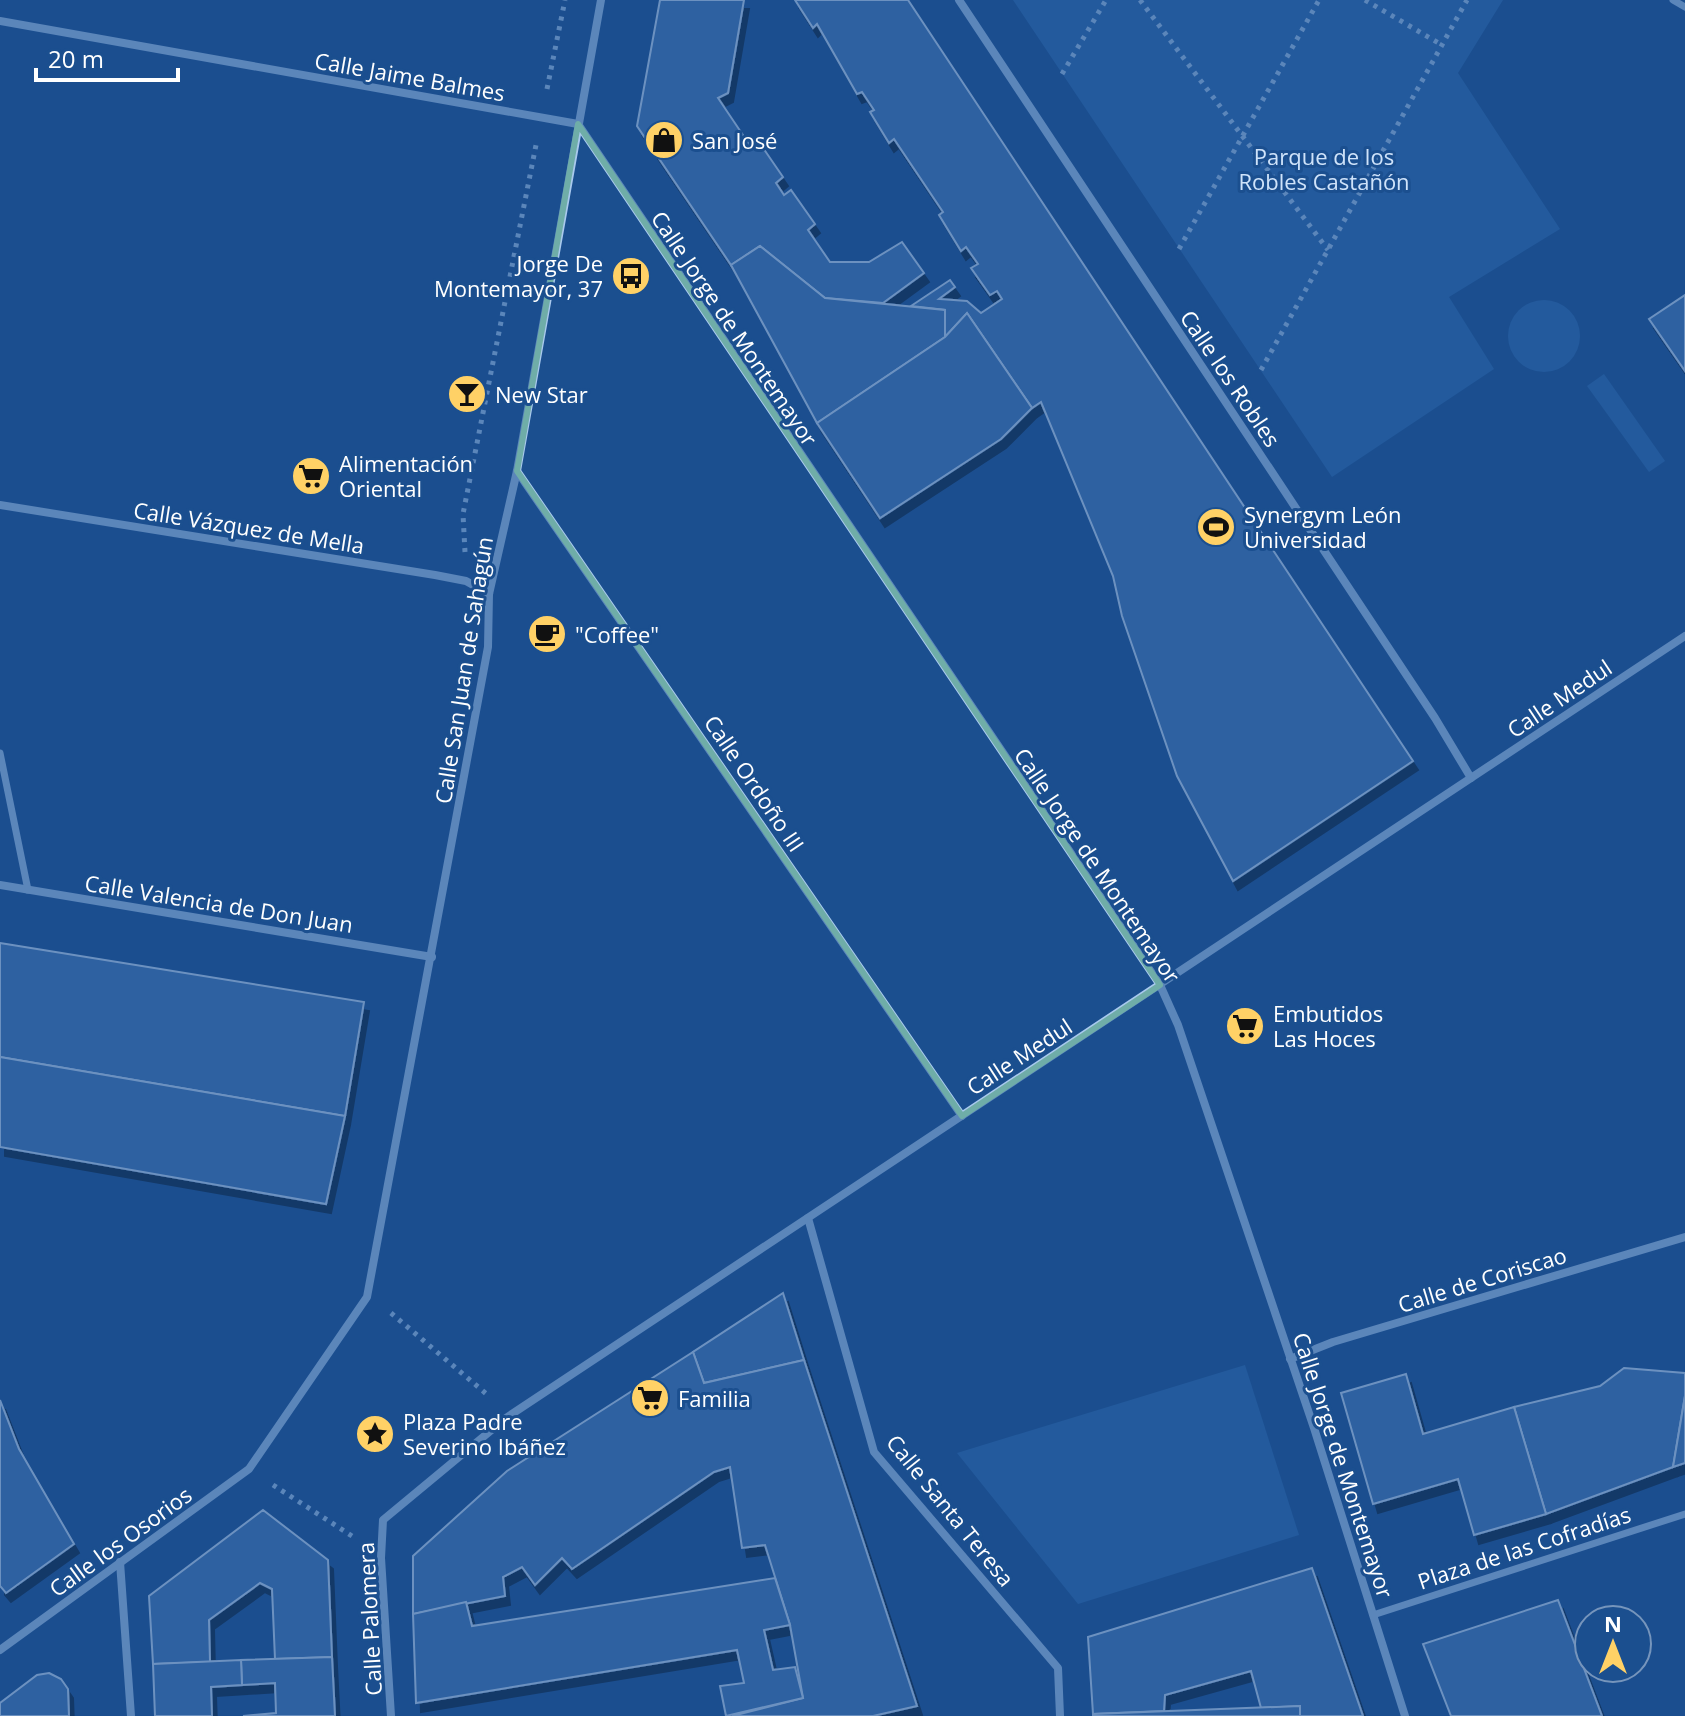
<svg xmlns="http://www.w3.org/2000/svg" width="1685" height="1716" viewBox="0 0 1685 1716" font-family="'Open Sans',sans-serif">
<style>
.green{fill:#2e69ad}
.building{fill:#4478b7;stroke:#cfe3fa;stroke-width:2;filter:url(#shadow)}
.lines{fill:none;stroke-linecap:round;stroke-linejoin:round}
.path{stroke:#a9c9ee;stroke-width:5;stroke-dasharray:4 6;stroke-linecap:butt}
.pedestrian{stroke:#a9c9ee;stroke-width:7}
.minor{stroke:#a9c9ee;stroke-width:8}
.marked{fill:none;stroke:#6fada8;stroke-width:6;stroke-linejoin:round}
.labels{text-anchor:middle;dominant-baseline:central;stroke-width:6;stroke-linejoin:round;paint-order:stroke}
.street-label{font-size:22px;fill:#fff;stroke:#1b4f8f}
.poi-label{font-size:22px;fill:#fff;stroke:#1b4f8f;text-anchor:start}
.park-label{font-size:22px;fill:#cfe3fa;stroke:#1b4f8f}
</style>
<defs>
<filter id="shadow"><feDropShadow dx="5" dy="9" stdDeviation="0" flood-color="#0009"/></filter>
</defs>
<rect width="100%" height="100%" fill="#1b4f8f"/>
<!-- green -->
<g class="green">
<path d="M1013,0H1503L1458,73L1560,229L1449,297L1494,369L1332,477Z"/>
<circle cx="1544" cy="336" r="36"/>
<path d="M1604,374L1665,461L1649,472L1587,386Z"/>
<path d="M1245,1365L1299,1535L1078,1604L957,1453Z"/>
</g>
<!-- building -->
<g class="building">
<path d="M660,0H744L728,93L718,98L751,147L759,142L783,177L776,183L784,195L791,190L815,224L808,230L830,262H869L902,242L924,273L883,303L825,298L760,246L731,265L637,126Z"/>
<path d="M795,0H908L1413,761L1233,881L1177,776L1122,616L1113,576L1041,402L1032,408L967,313L945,337V310L911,306L950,280L955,287L939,299L967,301L981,313L1002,299L997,291L990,295L971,268L978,264L966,247L961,251L939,215L943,212L894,139L889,143L870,112L874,110L862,92L857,94L817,24L813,28Z"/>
<path d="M760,246L825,298L945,310V337L817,423L731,265Z"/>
<path d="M1685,295V371L1649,319Z"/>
<path d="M967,313L1032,408L1001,439L880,518L817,423L945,337Z"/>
<path d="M0,943L364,1002L345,1116L0,1057Z"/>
<path d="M0,1057L345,1116L326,1204L0,1147Z"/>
<path d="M783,1293L804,1360L704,1383L693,1352Z"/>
<path d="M693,1352L704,1383L804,1360L917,1706L873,1716H732L803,1698L790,1625L765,1545L742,1548L730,1467L714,1472L572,1569L562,1558L535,1585L522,1567L503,1577L505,1596L413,1614V1556L507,1471Z"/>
<path d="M1624,1368L1685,1373V1396L1673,1467L1546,1514L1514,1407L1600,1386Z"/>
<path d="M1406,1374L1423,1434L1514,1407L1546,1514L1474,1535L1458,1479L1373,1504L1341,1393Z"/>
<path d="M1685,1396V1463L1673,1467Z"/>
<path d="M0,1400L19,1449L74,1544L6,1593L0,1586Z"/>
<path d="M263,1510L328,1560L332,1657L275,1659L272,1589L260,1583L209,1620L210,1662L153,1664L149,1596Z"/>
<path d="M1312,1568L1363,1716H1300V1706L1261,1708L1251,1671L1165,1695L1164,1711L1093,1714L1088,1637Z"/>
<path d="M775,1578L790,1625L764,1630L773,1670L795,1667L803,1698L726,1716L720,1686L744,1683L737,1650L416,1703L413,1614L466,1602L472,1626Z"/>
<path d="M1558,1600L1602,1716H1451L1423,1644Z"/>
<path d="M332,1657L335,1716H243L276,1713L275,1683L242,1685L241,1660Z"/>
<path d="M241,1660L242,1685L211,1687L212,1716H155L153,1664Z"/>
<path d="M49,1673L61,1679L68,1689L69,1716H0V1703L37,1675Z"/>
<path d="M1300,1706V1716H1093V1714Z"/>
</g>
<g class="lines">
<!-- path -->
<g class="path">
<path d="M1140,0L1328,250"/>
<path d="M1365,0L1442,45"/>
<path d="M1062,74L1106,0"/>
<path d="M547,89L565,0"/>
<path d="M1179,249L1319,0"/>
<path d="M1261,370L1467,0"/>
<path d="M465,552L463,514L536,145"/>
<path d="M391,1313L490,1397"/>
<path d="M273,1485L352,1536"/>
</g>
<!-- pedestrian -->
<g class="pedestrian">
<path d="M1673,0L1685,7"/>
<path d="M0,753L28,890"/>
<path d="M1373,1615L1685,1514"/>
</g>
<!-- minor -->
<g class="minor">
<path d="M959,0L1435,718L1471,778"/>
<path d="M0,21L578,124"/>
<path d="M578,124L1160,985L1178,1025L1314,1428L1405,1716"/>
<path d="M517,471L962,1116"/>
<path d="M0,505L435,575L466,581L489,594"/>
<path d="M0,885L432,957"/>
<path d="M808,1218L874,1452L1058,1668L1060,1716"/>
<path d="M1290,1359L1333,1342L1685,1237"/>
<path d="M120,1562L131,1716"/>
<path d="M0,1650L249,1469L367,1297L488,647L489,594L517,471L601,0"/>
<path d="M391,1716L381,1558L383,1520L506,1418L1685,636"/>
</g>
</g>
<!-- marked area -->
<path d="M0 0H1685V1716H0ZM578,124L1160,985L962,1116L517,471Z" fill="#1b4f8f" fill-opacity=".55" fill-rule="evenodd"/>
<path class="marked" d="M578,124L1160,985L962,1116L517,471Z"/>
<!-- icons -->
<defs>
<symbol id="shop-disc" viewBox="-11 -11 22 22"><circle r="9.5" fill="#ffd166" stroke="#1b4f8f"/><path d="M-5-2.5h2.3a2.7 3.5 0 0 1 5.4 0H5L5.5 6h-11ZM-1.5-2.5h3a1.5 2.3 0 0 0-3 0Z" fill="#111"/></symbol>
<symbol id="bus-disc" viewBox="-11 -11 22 22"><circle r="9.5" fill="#ffd166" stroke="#1b4f8f"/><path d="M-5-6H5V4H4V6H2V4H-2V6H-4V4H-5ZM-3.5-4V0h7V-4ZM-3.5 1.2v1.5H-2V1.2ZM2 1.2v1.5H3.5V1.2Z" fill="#111"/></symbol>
<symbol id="bar-disc" viewBox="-11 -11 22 22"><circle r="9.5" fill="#ffd166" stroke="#1b4f8f"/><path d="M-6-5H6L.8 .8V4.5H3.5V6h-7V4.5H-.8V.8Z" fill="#111"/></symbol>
<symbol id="supermarket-disc" viewBox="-11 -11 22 22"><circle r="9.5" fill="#ffd166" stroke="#1b4f8f"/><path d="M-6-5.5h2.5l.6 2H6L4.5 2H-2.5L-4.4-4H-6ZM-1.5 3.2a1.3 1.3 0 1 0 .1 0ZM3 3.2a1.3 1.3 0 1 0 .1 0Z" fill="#111"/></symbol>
<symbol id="stadium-disc" viewBox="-11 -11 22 22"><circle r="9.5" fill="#ffd166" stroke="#1b4f8f"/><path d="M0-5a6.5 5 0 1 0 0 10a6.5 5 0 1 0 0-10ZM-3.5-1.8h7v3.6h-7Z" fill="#111"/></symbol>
<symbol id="cafe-disc" viewBox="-11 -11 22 22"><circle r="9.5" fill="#ffd166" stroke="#1b4f8f"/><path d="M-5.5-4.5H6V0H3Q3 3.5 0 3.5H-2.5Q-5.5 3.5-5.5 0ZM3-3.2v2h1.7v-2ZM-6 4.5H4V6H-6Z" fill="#111"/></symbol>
<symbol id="sight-disc" viewBox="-11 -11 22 22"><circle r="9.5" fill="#ffd166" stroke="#1b4f8f"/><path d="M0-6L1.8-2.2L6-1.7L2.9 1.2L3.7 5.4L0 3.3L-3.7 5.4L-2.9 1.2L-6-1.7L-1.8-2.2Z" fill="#111"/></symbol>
</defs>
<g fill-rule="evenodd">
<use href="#shop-disc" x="642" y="118" width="44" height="44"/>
<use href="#bus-disc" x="609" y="254" width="44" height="44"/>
<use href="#bar-disc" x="445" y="372" width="44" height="44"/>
<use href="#supermarket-disc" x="289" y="454" width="44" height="44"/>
<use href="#stadium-disc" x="1194" y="505" width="44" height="44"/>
<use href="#cafe-disc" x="525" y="612" width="44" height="44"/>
<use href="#supermarket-disc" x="1223" y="1004" width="44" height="44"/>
<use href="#supermarket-disc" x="628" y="1376" width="44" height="44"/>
<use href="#sight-disc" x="353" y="1412" width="44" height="44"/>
</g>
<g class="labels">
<!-- street labels -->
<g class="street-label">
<text transform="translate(410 76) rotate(10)">Calle Jaime Balmes</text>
<text transform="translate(735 328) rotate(56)">Calle Jorge de Montemayor</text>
<text transform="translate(1231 378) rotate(56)">Calle los Robles</text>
<text transform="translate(249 527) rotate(9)">Calle Vázquez de Mella</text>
<text transform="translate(463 670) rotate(-81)">Calle San Juan de Sahagún</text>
<text transform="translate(1559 698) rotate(-34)">Calle Medul</text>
<text transform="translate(755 783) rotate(56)">Calle Ordoño III</text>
<text transform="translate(1098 865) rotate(56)">Calle Jorge de Montemayor</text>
<text transform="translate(219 903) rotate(9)">Calle Valencia de Don Juan</text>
<text transform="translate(1019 1056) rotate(-33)">Calle Medul</text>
<text transform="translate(1482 1279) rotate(-17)">Calle de Coriscao</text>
<text transform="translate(1344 1465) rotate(72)">Calle Jorge de Montemayor</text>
<text transform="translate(951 1510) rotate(51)">Calle Santa Teresa</text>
<text transform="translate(120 1541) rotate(-36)">Calle los Osorios</text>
<text transform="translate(1524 1547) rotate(-18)">Plaza de las Cofradías</text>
<text transform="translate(369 1619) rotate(-93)">Calle Palomera</text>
</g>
<!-- poi labels -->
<g class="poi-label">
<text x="692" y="140">San José</text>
<text x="603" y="263" text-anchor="end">Jorge De<tspan x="603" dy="25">Montemayor, 37</tspan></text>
<text x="495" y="394">New Star</text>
<text x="339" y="463">Alimentación<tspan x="339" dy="25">Oriental</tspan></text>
<text x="1244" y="514">Synergym León<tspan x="1244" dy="25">Universidad</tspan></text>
<text x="575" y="634">"Coffee"</text>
<text x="1273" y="1013">Embutidos<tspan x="1273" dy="25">Las Hoces</tspan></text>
<text x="678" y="1398">Familia</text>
<text x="403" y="1421">Plaza Padre<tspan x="403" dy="25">Severino Ibáñez</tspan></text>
</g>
<!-- park labels -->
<g class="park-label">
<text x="1324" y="156">Parque de los<tspan x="1324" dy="25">Robles Castañón</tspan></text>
</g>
</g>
<!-- north arrow -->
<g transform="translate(1613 1644)"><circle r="38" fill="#1b4f8f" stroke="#7695bc" stroke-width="2"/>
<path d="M0-6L14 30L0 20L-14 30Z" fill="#ffd166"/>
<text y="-12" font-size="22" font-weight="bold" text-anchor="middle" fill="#ffffff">N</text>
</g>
<!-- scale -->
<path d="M36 68v12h142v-12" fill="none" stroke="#ffffff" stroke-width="4"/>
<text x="48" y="68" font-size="24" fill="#ffffff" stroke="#1b4f8f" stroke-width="6" paint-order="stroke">20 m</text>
</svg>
